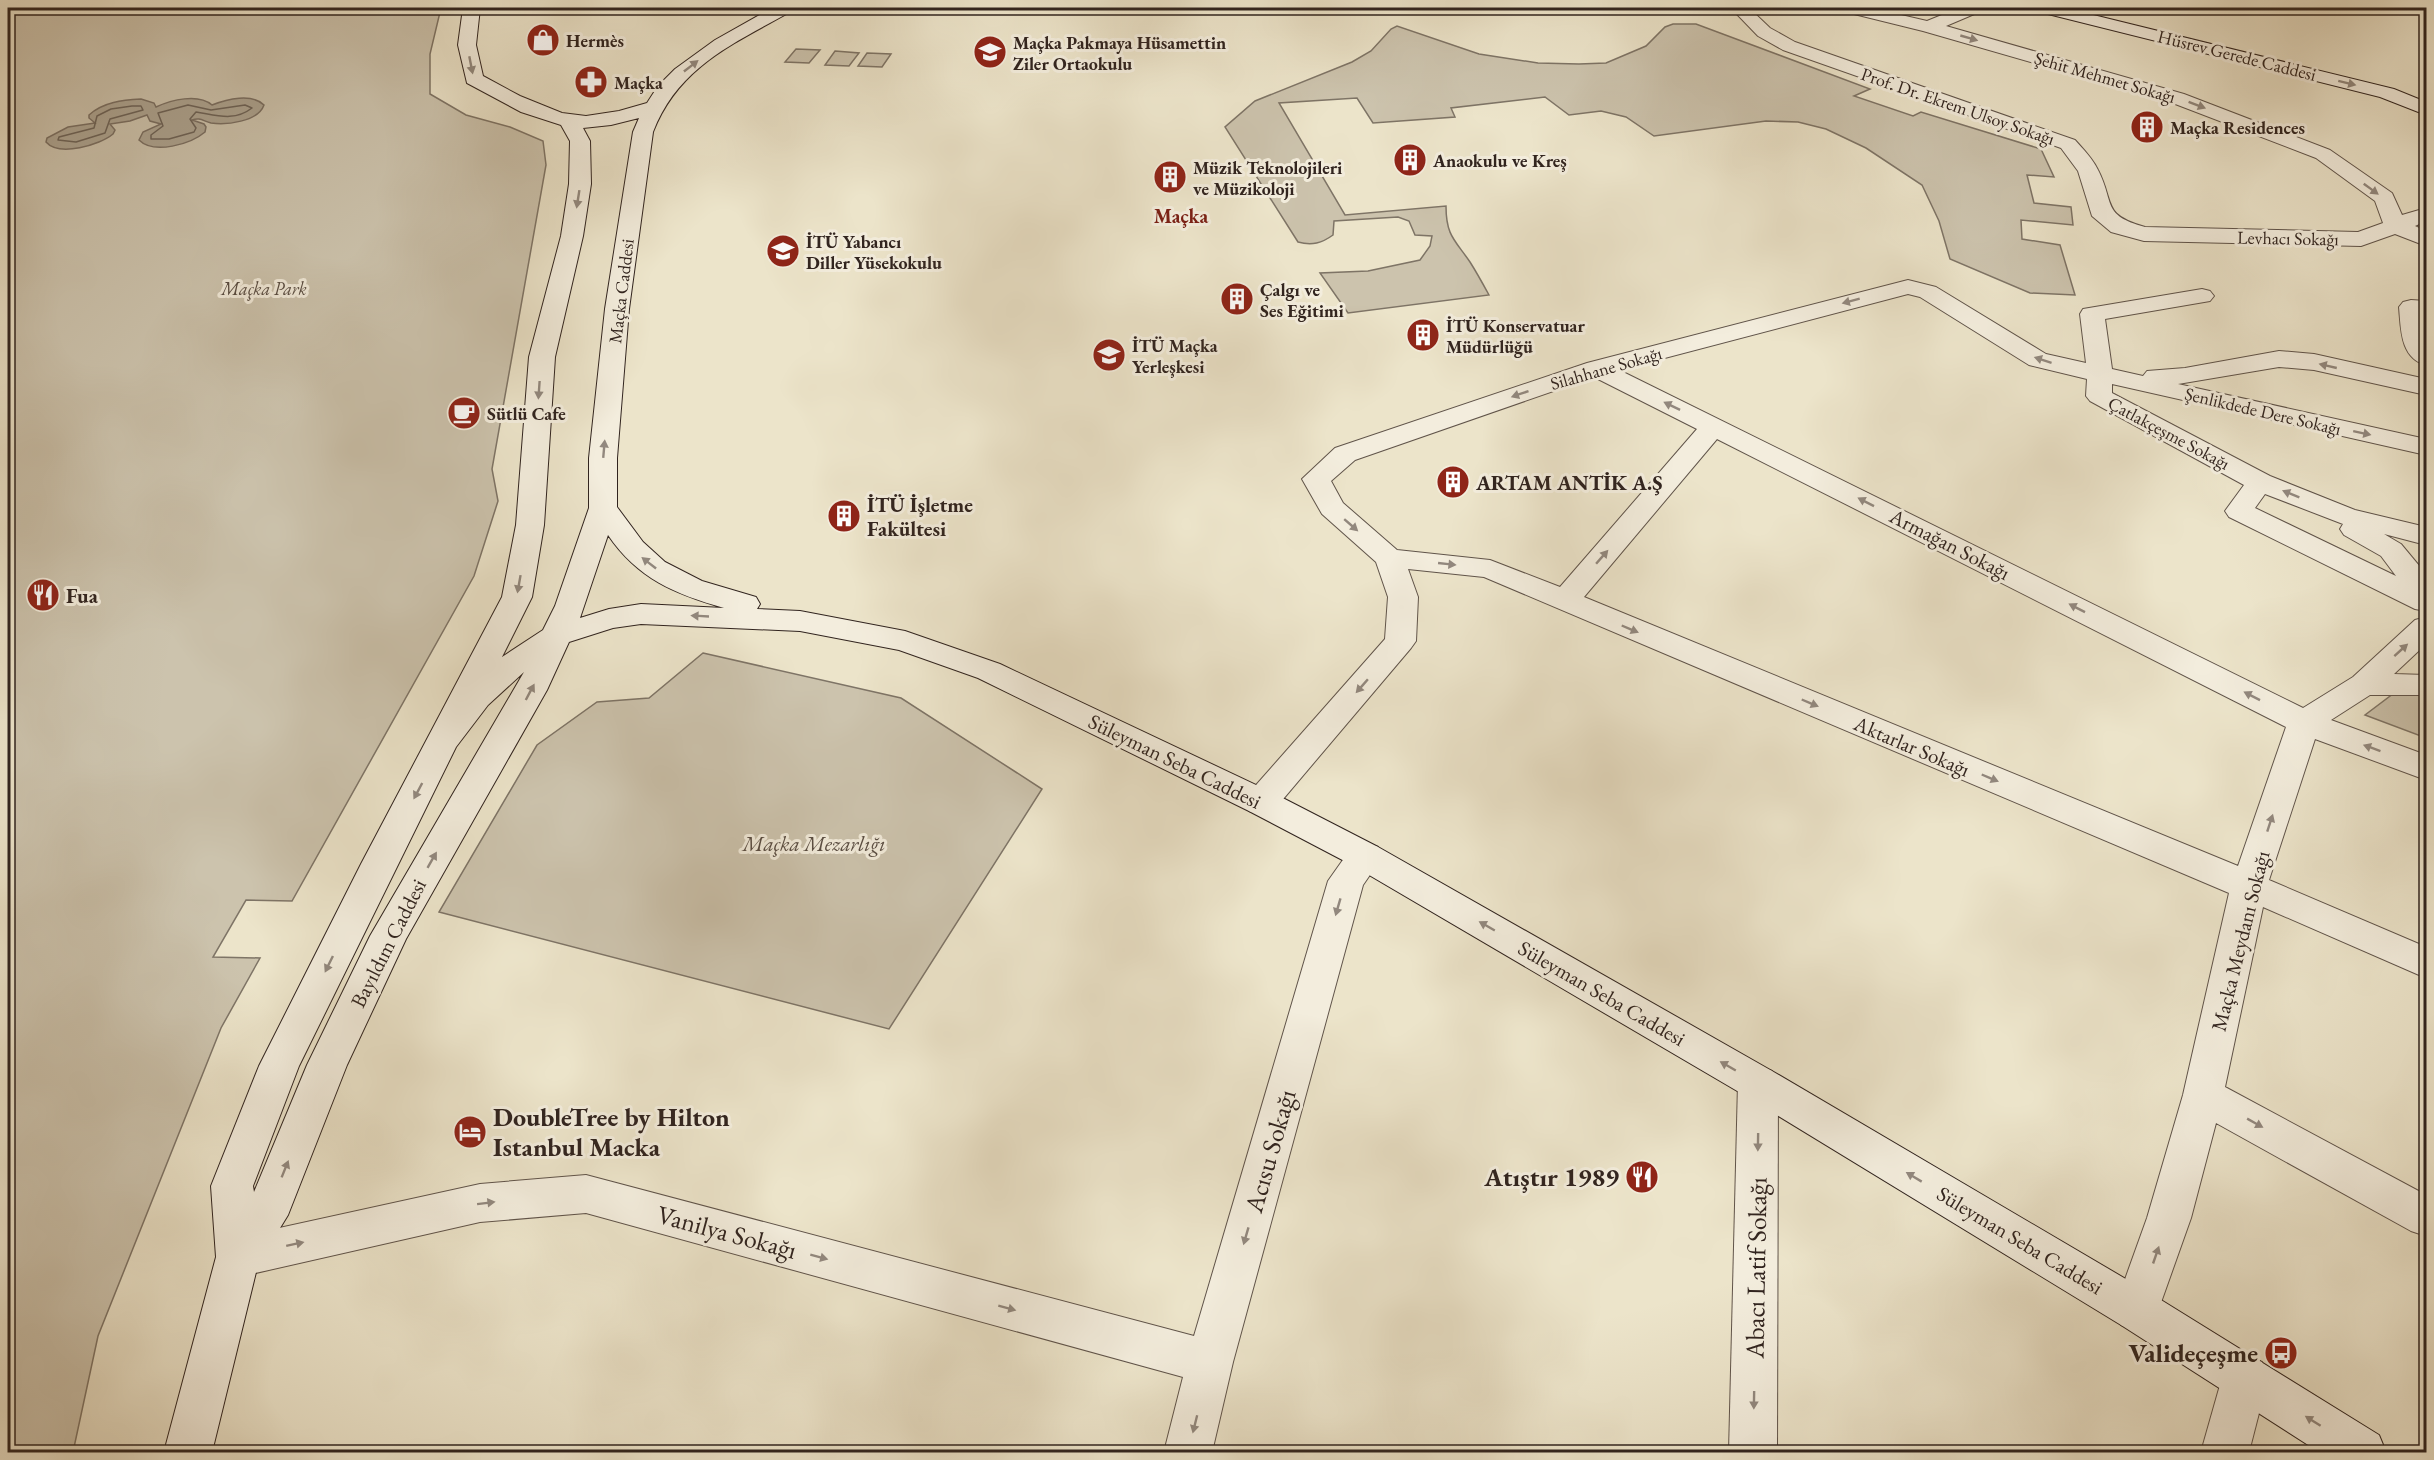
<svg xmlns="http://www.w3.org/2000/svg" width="2434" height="1460" viewBox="0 0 2434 1460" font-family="'EB Garamond',serif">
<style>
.green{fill:#ccc3ad;stroke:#7e7466;stroke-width:1.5}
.water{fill:#aca390;stroke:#7b7063;stroke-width:1.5}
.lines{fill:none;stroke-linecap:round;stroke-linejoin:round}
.shore{stroke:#6e6458;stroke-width:1.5}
.street-casing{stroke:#60544a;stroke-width:2}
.secondary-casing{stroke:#31241f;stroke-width:2}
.street{fill:#f3eddd;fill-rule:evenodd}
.secondary{fill:#f3eddd;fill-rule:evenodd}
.oneway{fill:#92887e}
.labels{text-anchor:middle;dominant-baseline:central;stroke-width:6;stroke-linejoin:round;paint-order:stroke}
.far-poi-label{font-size:18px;font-weight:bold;fill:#31241f;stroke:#f3eddd;text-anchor:start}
.far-street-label{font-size:18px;fill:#31241f;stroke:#f3eddd}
.far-park-label{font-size:18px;font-style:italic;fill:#584c42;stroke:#f3eddd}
.far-quarter-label{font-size:20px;font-weight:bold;fill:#7a1f14;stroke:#f3eddd}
.poi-label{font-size:21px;font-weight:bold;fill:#31241f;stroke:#f3eddd;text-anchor:start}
.street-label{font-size:21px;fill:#31241f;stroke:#f3eddd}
.park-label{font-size:21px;font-style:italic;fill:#584c42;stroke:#f3eddd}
.near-poi-label{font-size:26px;font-weight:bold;fill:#31241f;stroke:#f3eddd;text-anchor:end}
.near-street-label{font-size:26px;fill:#31241f;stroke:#f3eddd}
</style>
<rect width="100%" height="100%" fill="#ece4ca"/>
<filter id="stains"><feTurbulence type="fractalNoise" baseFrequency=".00333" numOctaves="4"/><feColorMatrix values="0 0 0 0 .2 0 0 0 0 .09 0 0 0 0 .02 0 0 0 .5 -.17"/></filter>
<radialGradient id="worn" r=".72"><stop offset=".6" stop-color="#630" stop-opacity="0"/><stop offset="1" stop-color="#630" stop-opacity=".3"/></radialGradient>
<!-- green -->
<g class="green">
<path d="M8,8H441L430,54V94L466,115L510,127L543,141L546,165L492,469L498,501L474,576L292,901L246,900L213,957L260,958L221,1028L98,1336L73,1452H8Z"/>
<path d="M1673,24H1696L1870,89L1854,96L1913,116L1921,112L2041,149L2054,177L2027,175L2034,203L2071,207L2073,225L2021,220L2022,239L2060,245L2075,295L2030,293L1950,259L1939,221L1922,185L1866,148L1826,129L1798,122L1766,121L1654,136L1626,117L1601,111L1569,115L1545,97L1451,108L1455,117L1373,123L1357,98L1279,103L1345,215L1446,206C1446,236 1455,240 1470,262C1477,273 1483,284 1489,295L1348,313L1320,273L1368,271L1420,260L1430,246L1432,236L1415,235L1409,221L1398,217L1334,221L1333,235C1322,243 1312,246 1298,242L1225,127L1255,101L1352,62L1371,51L1391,29L1397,26L1479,54L1538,63L1579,64L1606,63L1646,46L1665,27Z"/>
<path d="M796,49L820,50L809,63L785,62Z"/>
<path d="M835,51L859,53L849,66L825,65Z"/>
<path d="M867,53L891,54L882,67L858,66Z"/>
<path d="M703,653L901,698L1042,789L889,1029L439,912L537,745L597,702L649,698Z"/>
<path d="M2426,669V738L2365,715Z"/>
</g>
<!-- water -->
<path class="water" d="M141,99L154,103L156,107C171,100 198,93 212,105C227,99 252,93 264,105C258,122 226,125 211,123C203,121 200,117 192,120L204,124L206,127L205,132C191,144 154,155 139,140L143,132L161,124L150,121L147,115L130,121L110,124L115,130L113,134C100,145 59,157 46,142L47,138L68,127L95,123L89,118V115C103,102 123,100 141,99Z"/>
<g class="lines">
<!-- shore -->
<g class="shore">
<path d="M188,105L211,110L245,105L252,108C234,122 216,115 196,112L190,119L196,128L194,132L169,139H151V135L163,126L158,113Z"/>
<path d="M132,106H141L143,110L110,119L105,133L76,142L58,140L59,137L94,128L97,116L111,109Z"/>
</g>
<defs>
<g id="street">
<path d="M1731,8H1749L1770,28L1795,42L2075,140C2083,149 2093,159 2098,170C2115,203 2101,215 2145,227L2358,232L2383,223L2375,201L2316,158L2170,102L1923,31L1846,12L1843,8H1871L1927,21L1959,8H1981L1979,12L1946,26L2184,94L2330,150L2392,193L2402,215L2426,208V221L2415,226L2426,231V246L2395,234L2361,246L2144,241L2111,232L2092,216L2078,171L2061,148L1783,50L1758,36Z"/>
<path d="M2416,8H2426V13L2419,12Z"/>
<path d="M1908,280L1936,287L2046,354L2086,363L2080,314L2083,309L2202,289L2210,291L2214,296L2210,301L2105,319L2112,369L2143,376L2147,371L2185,368L2279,351L2314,354L2426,379V395L2314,370L2279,367L2178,384L2426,439V455L2112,384V393L2270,476L2355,510L2426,527V545L2384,534L2401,544L2426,574V611L2415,609L2229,517L2225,511L2244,485L2090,401L2086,396L2087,379L2029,365L1920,297L1908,294L1619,370L2303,708L2353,677L2415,620L2426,617V644L2394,674L2426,675V695H2370L2331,720L2426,755V780L2315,739L2269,880L2426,947V978L2263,907L2225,1087L2426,1195V1236L2411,1231L2216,1123L2191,1218L2153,1325L2137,1331L2121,1325L2114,1310L2147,1218L2183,1095L2229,893L1484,577L1408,569L1418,597L1416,641L1411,648L1273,811L1261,814L1249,811L1244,802L1249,793L1385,639L1388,597L1376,562L1322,514L1302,479L1335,448L1587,363ZM1594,377L1697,429L1560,587L1490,560L1397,550L1343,503L1331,481L1355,460ZM1717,439L2286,727L2238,866L1584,597ZM2265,494L2343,524L2340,529L2344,535L2381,556L2396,576L2255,508Z"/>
<path d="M2411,300L2426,301V315H2424L2426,365C2400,358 2401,329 2399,307L2403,302Z"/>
<path d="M1365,843L1378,847L1383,856L1363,885L1233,1362L1212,1452H1164L1183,1377L586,1213L480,1222L238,1277L222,1271L216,1257L222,1243L238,1237L480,1184L586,1175L1194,1336L1328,881L1352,847Z"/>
<path d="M1758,1066L1772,1071L1778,1083L1777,1452H1729L1738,1083L1744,1071Z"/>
<path d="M2245,1355L2262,1362L2268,1378L2249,1452H2201L2222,1378L2228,1362Z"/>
</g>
<g id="secondary">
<path d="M463,8H480L476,45L483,76L520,96L562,113L586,116L619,111L647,103L658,86L675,69L715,40L772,8H793L790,12C733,44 678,67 653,132L629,309L617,458V507L643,542L665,562L702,581L756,597L760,604L757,609L800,611L905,631L1000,664L1273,793L1378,847L1772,1071L2153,1295L2379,1435L2386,1452H2319L2121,1325L1744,1095L1352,865L1249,811L978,678L899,650L800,631L641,624L613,628L569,642L547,690L406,939L347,1065L288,1215L258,1264L212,1452H164L216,1257L211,1186L259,1066L361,864L502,597L516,525L529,357L561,236L569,184L570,141L561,125L521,112L467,83L458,45ZM639,118L633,132L605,309L589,458V508L555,606L543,630L502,657L532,597L544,525L555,357L583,236L591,184L590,141L583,128L611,125ZM608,535C638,579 675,594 724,608L641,604L609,609L580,618ZM524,672L370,936L307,1065L254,1192L253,1186L299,1066L456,747L488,705Z"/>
<path d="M2037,8H2065L2394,89L2426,102V115L2380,97L2040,12Z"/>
</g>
</defs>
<!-- street casing -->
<use href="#street" class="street-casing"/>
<!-- secondary casing -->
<use href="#secondary" class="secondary-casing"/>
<!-- street -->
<use href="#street" class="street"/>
<!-- secondary -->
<use href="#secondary" class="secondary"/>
</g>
<!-- one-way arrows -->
<defs><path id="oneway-solid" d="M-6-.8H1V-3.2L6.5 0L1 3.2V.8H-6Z" transform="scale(1.5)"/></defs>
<g class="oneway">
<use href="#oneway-solid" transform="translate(1969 38) rotate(16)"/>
<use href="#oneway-solid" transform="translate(471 65) rotate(79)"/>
<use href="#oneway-solid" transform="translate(691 66) rotate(-38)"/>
<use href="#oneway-solid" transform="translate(2347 83) rotate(14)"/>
<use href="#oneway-solid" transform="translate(2197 105) rotate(21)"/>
<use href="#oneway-solid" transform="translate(2371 189) rotate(36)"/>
<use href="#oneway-solid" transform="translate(578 199) rotate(99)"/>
<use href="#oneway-solid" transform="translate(1851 301) rotate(165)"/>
<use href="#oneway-solid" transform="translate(2043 360) rotate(-162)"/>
<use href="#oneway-solid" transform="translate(2328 366) rotate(-167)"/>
<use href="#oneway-solid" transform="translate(539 390) rotate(94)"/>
<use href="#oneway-solid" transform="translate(1520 394) rotate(161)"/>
<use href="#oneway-solid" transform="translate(1672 406) rotate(-154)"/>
<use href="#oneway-solid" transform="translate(2362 433) rotate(12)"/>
<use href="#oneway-solid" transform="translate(604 449) rotate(-85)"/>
<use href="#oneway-solid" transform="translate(2291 494) rotate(-158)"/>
<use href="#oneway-solid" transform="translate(1866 502) rotate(-153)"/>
<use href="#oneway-solid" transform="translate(1351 525) rotate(41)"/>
<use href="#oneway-solid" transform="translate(1602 557) rotate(-49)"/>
<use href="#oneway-solid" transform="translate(649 563) rotate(-142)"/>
<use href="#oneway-solid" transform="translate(1447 564) rotate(6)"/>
<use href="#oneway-solid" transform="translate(519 584) rotate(100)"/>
<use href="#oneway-solid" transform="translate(2077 608) rotate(-153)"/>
<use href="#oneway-solid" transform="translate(700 616) rotate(-177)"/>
<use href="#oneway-solid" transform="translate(1630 629) rotate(23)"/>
<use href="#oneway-solid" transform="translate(2401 650) rotate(-42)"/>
<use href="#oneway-solid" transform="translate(1362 686) rotate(131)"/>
<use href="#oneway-solid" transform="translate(530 692) rotate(-62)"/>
<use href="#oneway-solid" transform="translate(2252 696) rotate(-153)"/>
<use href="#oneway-solid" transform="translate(1810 703) rotate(23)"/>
<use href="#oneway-solid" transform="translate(2372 748) rotate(-160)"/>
<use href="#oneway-solid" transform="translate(1990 778) rotate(23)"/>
<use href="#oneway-solid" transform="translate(418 791) rotate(118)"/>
<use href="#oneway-solid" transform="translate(2270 823) rotate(-72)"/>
<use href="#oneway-solid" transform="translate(432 860) rotate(-60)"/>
<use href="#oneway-solid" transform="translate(1338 907) rotate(106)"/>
<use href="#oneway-solid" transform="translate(1487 926) rotate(-150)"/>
<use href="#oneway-solid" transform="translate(329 964) rotate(116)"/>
<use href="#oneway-solid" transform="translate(1728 1066) rotate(-150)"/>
<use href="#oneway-solid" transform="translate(2255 1123) rotate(29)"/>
<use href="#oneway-solid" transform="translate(1758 1142) rotate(91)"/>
<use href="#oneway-solid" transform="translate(285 1169) rotate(-68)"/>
<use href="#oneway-solid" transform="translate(1914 1177) rotate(-149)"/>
<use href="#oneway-solid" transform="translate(486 1203) rotate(-7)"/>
<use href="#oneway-solid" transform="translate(1246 1236) rotate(106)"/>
<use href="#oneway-solid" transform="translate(295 1244) rotate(-12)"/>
<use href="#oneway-solid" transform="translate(2156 1255) rotate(-71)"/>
<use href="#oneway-solid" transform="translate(819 1257) rotate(15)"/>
<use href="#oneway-solid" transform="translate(1007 1308) rotate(15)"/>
<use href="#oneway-solid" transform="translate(1754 1400) rotate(91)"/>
<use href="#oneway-solid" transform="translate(2313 1421) rotate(-148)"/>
<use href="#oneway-solid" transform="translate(1195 1424) rotate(104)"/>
</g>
<!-- icons -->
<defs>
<symbol id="shop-disc" viewBox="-11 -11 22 22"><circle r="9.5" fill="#8f2418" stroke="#f3eddd"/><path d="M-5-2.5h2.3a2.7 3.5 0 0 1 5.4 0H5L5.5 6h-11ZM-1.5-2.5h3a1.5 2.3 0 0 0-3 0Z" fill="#fff"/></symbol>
<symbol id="school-disc" viewBox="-11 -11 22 22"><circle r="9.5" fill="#8f2418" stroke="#f3eddd"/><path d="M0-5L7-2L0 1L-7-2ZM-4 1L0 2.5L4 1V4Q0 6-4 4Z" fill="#fff"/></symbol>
<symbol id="pharmacy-disc" viewBox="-11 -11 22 22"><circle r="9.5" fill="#8f2418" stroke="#f3eddd"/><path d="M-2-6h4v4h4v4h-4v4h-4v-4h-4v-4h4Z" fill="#fff"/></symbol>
<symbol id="building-disc" viewBox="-11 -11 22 22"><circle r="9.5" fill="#8f2418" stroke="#f3eddd"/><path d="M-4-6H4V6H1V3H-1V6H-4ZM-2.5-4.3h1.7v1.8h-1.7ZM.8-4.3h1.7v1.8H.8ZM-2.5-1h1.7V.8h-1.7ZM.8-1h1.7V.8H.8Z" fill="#fff"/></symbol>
<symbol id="university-disc" viewBox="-11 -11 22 22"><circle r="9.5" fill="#8f2418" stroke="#f3eddd"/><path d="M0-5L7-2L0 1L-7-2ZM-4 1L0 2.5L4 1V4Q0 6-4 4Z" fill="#fff"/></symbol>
<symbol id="cafe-disc" viewBox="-11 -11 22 22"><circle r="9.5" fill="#8f2418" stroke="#f3eddd"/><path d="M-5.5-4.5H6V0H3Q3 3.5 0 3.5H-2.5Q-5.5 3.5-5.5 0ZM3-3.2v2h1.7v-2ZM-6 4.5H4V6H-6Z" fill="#fff"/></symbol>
<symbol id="restaurant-disc" viewBox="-11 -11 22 22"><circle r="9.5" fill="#8f2418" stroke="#f3eddd"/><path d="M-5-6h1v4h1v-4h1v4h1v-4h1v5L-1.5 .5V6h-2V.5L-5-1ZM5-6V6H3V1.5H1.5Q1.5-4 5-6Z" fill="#fff"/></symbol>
<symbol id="hotel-disc" viewBox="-11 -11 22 22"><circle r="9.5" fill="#8f2418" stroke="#f3eddd"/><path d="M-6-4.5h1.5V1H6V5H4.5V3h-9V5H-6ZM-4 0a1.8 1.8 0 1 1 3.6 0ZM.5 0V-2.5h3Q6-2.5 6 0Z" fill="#fff"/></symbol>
<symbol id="bus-disc" viewBox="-11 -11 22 22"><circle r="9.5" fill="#8f2418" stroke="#f3eddd"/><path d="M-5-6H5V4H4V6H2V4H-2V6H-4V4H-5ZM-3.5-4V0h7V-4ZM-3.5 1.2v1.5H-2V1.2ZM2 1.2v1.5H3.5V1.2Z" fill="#fff"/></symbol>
</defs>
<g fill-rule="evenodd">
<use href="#shop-disc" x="524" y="21" width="38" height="38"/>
<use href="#school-disc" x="971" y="33" width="38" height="38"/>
<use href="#pharmacy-disc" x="572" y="63" width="38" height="38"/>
<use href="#building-disc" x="2128" y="108" width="38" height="38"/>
<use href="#building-disc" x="1391" y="141" width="38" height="38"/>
<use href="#building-disc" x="1151" y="158" width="38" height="38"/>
<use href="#university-disc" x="764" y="232" width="38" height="38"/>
<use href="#building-disc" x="1218" y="280" width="38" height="38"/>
<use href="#building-disc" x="1404" y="316" width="38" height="38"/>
<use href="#university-disc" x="1090" y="336" width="38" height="38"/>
<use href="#cafe-disc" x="445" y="394" width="38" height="38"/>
<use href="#building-disc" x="1434" y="463" width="38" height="38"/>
<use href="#building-disc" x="825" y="497" width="38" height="38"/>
<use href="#restaurant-disc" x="24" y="576" width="38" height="38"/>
<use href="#hotel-disc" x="451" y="1113" width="38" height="38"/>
<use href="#restaurant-disc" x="1623" y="1158" width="38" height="38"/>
<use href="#bus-disc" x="2262" y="1334" width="38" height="38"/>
</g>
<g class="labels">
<!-- far-poi labels -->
<g class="far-poi-label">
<text x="566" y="40">Hermès</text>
<text x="1013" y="42">Maçka Pakmaya Hüsamettin<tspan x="1013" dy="21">Ziler Ortaokulu</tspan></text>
<text x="614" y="82">Maçka</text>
<text x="2170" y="127">Maçka Residences</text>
<text x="1433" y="160">Anaokulu ve Kreş</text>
<text x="1193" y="167">Müzik Teknolojileri<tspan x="1193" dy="21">ve Müzikoloji</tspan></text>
<text x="806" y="241">İTÜ Yabancı<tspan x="806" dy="21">Diller Yüsekokulu</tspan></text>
<text x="1260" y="289">Çalgı ve<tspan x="1260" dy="21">Ses Eğitimi</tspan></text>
<text x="1446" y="325">İTÜ Konservatuar<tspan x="1446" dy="21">Müdürlüğü</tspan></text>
<text x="1132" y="345">İTÜ Maçka<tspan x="1132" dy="21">Yerleşkesi</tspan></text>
<text x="487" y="413">Sütlü Cafe</text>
</g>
<!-- far-street labels -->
<g class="far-street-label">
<text transform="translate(2237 55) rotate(14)">Hüsrev Gerede Caddesi</text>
<text transform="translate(2105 77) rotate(16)">Şehit Mehmet Sokağı</text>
<text transform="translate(1958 106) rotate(19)">Prof. Dr. Ekrem Ulsoy Sokağı</text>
<text transform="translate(2288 238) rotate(1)">Levhacı Sokağı</text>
<text transform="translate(621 291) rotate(-83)">Maçka Caddesi</text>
<text transform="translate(1606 368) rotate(-16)">Silahhane Sokağı</text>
<text transform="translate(2263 411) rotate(13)">Şenlikdede Dere Sokağı</text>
<text transform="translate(2169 433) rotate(28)">Çatlakçeşme Sokağı</text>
</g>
<!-- far-park labels -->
<g class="far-park-label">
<text x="264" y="288">Maçka Park</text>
</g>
<!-- far-quarter labels -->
<g class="far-quarter-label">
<text x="1181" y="216">Maçka</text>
</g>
<!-- poi labels -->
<g class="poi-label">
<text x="1476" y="482">ARTAM ANTİK A.Ş</text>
<text x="867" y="504">İTÜ İşletme<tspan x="867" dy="24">Fakültesi</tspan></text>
<text x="66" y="595">Fua</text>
</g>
<!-- street labels -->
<g class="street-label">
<text transform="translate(1950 544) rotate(27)">Armağan Sokağı</text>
<text transform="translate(1912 746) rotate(23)">Aktarlar Sokağı</text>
<text transform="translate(1175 761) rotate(26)">Süleyman Seba Caddesi</text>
<text transform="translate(2240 941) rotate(-76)">Maçka Meydanı Sokağı</text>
<text transform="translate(388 943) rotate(-63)">Bayıldım Caddesi</text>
<text transform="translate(1602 993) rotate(30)">Süleyman Seba Caddesi</text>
<text transform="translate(2020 1240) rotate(31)">Süleyman Seba Caddesi</text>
</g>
<!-- park labels -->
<g class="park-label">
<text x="814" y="843">Maçka Mezarlığı</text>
</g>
<!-- near-poi labels -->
<g class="near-poi-label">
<text x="493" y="1117" text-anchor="start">DoubleTree by Hilton<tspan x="493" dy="30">Istanbul Macka</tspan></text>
<text x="1619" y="1177">Atıştır 1989</text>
<text x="2258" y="1353">Valideçeşme</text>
</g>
<!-- near-street labels -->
<g class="near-street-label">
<text transform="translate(1270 1151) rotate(-74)">Acısu Sokağı</text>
<text transform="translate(727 1232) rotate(15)">Vanilya Sokağı</text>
<text transform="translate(1756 1268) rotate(-89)">Abacı Latif Sokağı</text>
</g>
</g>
<!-- margin -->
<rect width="2434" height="1460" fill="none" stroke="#ece4ca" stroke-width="30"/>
<rect x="9" y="9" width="2416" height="1442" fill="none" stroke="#31241f" stroke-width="3"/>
<rect x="15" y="15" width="2404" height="1430" fill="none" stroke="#31241f" stroke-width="1.5"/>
<rect width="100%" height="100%" filter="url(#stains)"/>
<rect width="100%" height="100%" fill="url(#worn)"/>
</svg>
